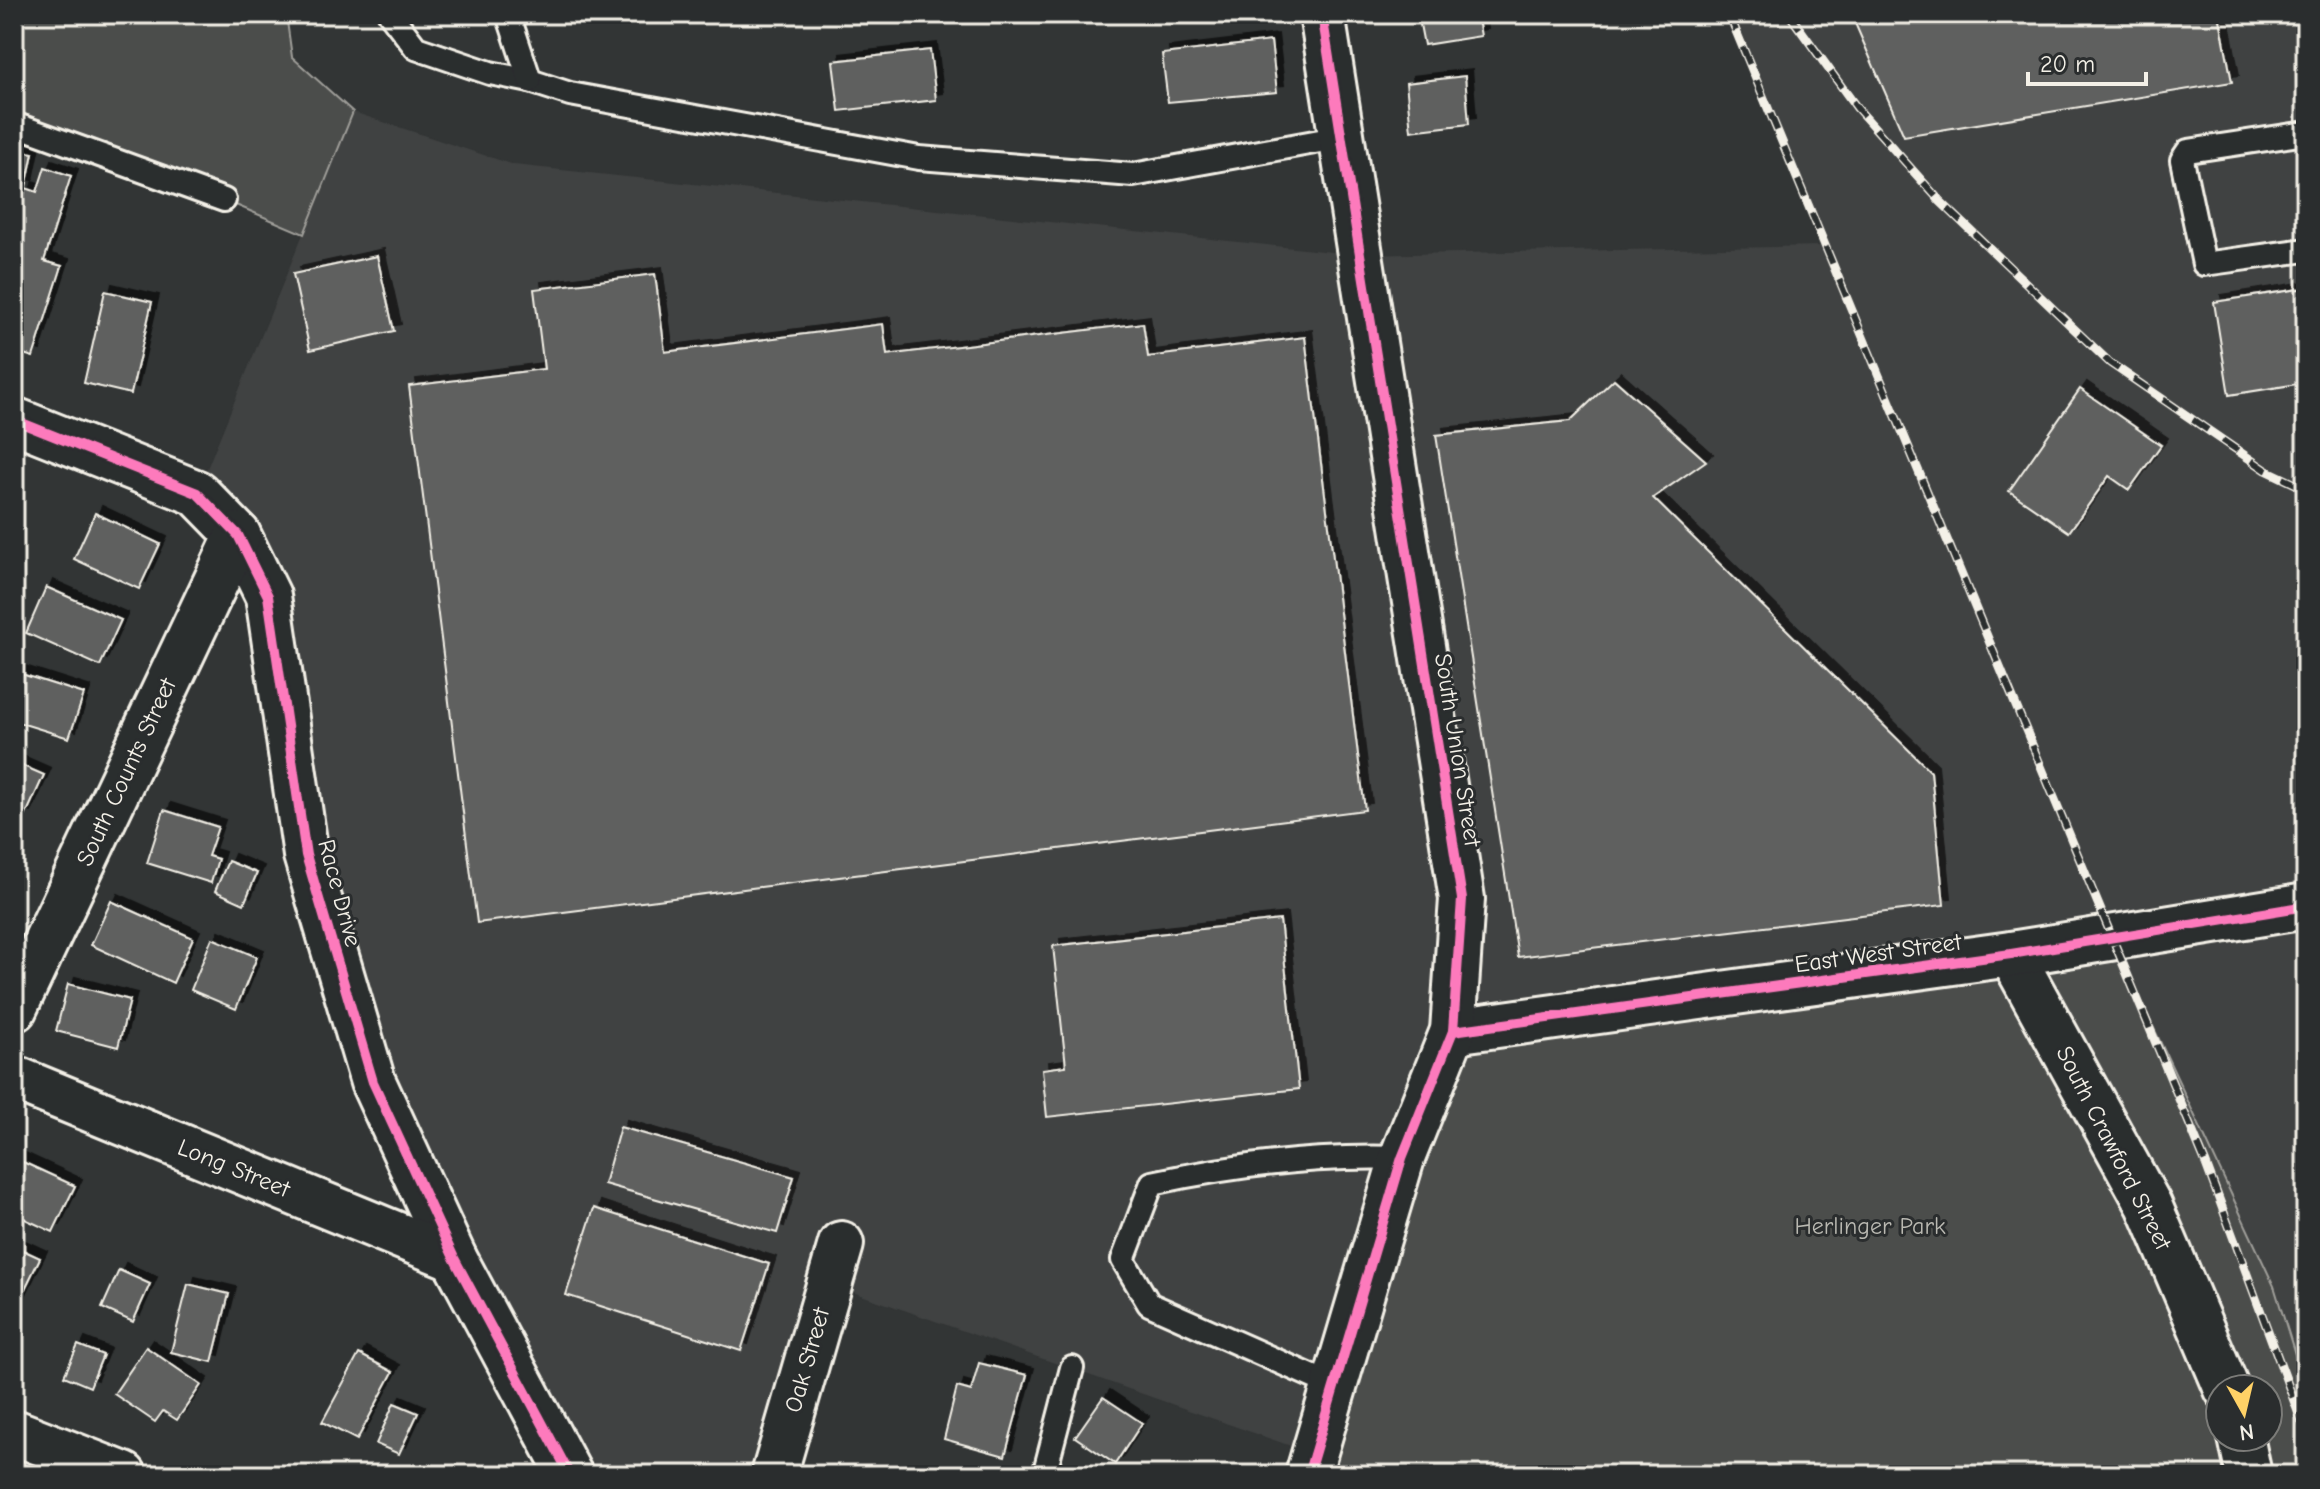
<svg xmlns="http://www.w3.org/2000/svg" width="2320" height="1489" viewBox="0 0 2320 1489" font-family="'Comic Neue',sans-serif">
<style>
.built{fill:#404242}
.green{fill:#4b4d4c;stroke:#a09f9a;stroke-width:2;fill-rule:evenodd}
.building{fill:#5f605f;stroke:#f4f1e8;stroke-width:2;filter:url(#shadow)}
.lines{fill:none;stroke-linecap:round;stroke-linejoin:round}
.service-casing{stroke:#f4f1e8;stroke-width:28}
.minor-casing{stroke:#f4f1e8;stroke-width:50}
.service{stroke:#2a2d2e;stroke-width:22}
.minor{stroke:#2a2d2e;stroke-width:44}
.rail-casing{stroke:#f4f1e8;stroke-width:9}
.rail{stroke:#2a2d2e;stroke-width:6;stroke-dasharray:18;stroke-linecap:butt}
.cycleway-casing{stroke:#2a2d2e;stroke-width:15}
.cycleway{stroke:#fd7abc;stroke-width:10}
.labels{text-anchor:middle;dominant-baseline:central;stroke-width:6;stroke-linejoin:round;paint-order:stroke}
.street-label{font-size:24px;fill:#f4f1e8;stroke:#2a2d2e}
.park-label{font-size:24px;fill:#b9b8b1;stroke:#2a2d2e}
</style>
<defs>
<filter id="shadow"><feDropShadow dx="7" dy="-7" stdDeviation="0" flood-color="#0009"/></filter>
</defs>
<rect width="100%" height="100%" fill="#323535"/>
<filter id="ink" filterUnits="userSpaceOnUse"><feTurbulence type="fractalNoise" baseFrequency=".0125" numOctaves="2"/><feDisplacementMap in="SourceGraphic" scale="16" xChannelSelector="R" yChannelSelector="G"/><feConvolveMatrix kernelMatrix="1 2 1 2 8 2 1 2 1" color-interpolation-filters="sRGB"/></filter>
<g filter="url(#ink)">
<!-- built -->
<path class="built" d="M1735,14H2306V1390L2274,1286L1314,1454L830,1284L774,1475H570L373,1082L268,596L197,493L353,112L514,165L1360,255L1824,246Z"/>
<!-- green -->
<g class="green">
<path d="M14,14H286L292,57L353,112L304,234L224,200L14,124Z"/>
<path d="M2111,936L2274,1286L2306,1390V1475H1308L1453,1031ZM2220,1389H2268V1437H2220Z"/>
</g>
<!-- building -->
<g class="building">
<path d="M1418,14H1477L1481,36L1424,45Z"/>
<path d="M1851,14H2219L2232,82L1904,136Z"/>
<path d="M1271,41L1277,92L1168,102L1162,54Z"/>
<path d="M930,50L936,100L839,111L833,61Z"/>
<path d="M1465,76L1469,124L1411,131L1406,83Z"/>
<path d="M14,150L33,153L26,187L14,185Z"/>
<path d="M45,167L71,176L44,261L62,266L33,357L14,351V268L18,255L14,253V224L26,188L37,192Z"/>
<path d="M377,256L394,331L310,350L293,274Z"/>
<path d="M655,274L665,352L883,324L887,355L1143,323L1148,357L1305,337L1365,810L477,923L409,386L544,369L534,289Z"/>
<path d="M2306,288V362L2301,363L2304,383L2229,395L2214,302Z"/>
<path d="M105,291L152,302L131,394L84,383Z"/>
<path d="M1614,379L1706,461L1653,498L1931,772L1944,905L1518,957L1436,435L1570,421Z"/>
<path d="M2080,389L2161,445L2129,490L2109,476L2069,532L2009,491Z"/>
<path d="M95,513L160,544L139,589L74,559Z"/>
<path d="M46,587L121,620L100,666L26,633Z"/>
<path d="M15,672L84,694L69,738L14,721Z"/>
<path d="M14,762L44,775L24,819L14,814Z"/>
<path d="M164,810L218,827L208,856L218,859L211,883L147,863Z"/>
<path d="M228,861L257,873L244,904L215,891Z"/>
<path d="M111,901L193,938L173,983L91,945Z"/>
<path d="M1280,920L1299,1089L1047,1117L1042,1069L1066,1066L1053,946Z"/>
<path d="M212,938L257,957L236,1009L191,990Z"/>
<path d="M68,984L130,1000L118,1047L56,1031Z"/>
<path d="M620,1127L794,1177L777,1233L604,1184Z"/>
<path d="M14,1158L75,1186L53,1232L14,1214Z"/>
<path d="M594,1208L769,1264L741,1351L566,1295Z"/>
<path d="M14,1246L40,1258L19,1301L14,1299Z"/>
<path d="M119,1270L150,1284L133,1322L102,1308Z"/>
<path d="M188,1284L229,1294L212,1362L171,1352Z"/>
<path d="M78,1345L103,1355L90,1387L64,1376Z"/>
<path d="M146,1347L201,1385L177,1420L163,1411L155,1422L114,1394Z"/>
<path d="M359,1354L393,1372L357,1440L322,1422Z"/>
<path d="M979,1363L1027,1375L1005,1456L944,1439L957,1387L971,1391Z"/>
<path d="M1103,1397L1142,1423L1115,1464L1075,1437Z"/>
<path d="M394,1403L418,1413L399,1454L376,1444Z"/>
</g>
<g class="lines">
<defs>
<g id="service">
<path d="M390,14L416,48L490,73L530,81L570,94L919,158L1133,175L1342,137"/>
<path d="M508,14L530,81"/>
<path d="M14,124L224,200"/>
<path d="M2306,133L2188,151L2182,160L2204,264L2306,250"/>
<path d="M1336,1387L1149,1304L1123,1260L1152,1183C1235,1165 1317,1155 1402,1158"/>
<path d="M1044,1475L1072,1368"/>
</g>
<g id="minor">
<path d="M14,420L197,493L238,535L268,596L306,855L373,1082L454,1258L570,1475"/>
<path d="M2011,954L2149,1205L2227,1389"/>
<path d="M14,1009L238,535"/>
<path d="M1453,1031L2011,954L2306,906"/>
<path d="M14,1078L454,1258"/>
<path d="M14,1432L124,1475"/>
<path d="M2241,1437L2249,1475"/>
<path d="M774,1475L841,1244"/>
<path d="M1308,1475L1402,1158L1453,1031L1462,899L1322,14"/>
</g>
</defs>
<!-- service casing -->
<use href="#service" class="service-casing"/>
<!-- minor casing -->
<use href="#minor" class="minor-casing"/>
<!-- service -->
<use href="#service" class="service"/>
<!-- minor -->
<use href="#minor" class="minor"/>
<defs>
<g id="rail">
<path d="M1729,14L2206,1164L2306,1433"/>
<path d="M1789,14L1857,108L1940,201L2110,363L2266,470L2306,489"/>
</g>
</defs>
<!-- rail casing -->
<use href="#rail" class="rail-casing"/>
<!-- rail -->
<use href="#rail" class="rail"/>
<defs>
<g id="cycleway">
<path d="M14,420L197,493L238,535L268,596L306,855L373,1082L454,1258L570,1475"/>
<path d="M1453,1031L2011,954L2306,906"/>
<path d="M1308,1475L1402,1158L1453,1031L1462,899L1322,14"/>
</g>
</defs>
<!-- cycleway casing -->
<use href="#cycleway" class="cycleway-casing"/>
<!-- cycleway -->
<use href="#cycleway" class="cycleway"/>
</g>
</g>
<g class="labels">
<!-- street labels -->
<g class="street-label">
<text transform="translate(1458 750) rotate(81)">South Union Street</text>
<text transform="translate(126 772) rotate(-65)">South Counts Street</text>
<text transform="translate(340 893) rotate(75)">Race Drive</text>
<text transform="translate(1878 953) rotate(-8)">East West Street</text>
<text transform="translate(2114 1148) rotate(63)">South Crawford Street</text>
<text transform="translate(234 1168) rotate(22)">Long Street</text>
<text transform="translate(807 1360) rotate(-74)">Oak Street</text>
</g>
<!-- park labels -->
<g class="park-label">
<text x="1870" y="1226">Herlinger Park</text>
</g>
</g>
<!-- margin -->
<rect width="2320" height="1489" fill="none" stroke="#2a2d2e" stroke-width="48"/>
<rect x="24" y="24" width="2272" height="1441" fill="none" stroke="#f4f1e8" stroke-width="3" filter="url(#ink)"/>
<!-- north arrow -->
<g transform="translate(2244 1413) rotate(172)"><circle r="38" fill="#2a2d2e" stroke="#7b7b78" stroke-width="2"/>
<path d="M0-6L14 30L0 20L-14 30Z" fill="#ffd166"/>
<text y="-12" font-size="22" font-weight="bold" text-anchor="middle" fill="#f4f1e8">N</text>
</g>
<!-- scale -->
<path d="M2028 72v12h118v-12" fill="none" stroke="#f4f1e8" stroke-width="4"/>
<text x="2040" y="72" font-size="24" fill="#f4f1e8" stroke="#2a2d2e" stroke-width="6" paint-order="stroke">20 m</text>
</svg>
